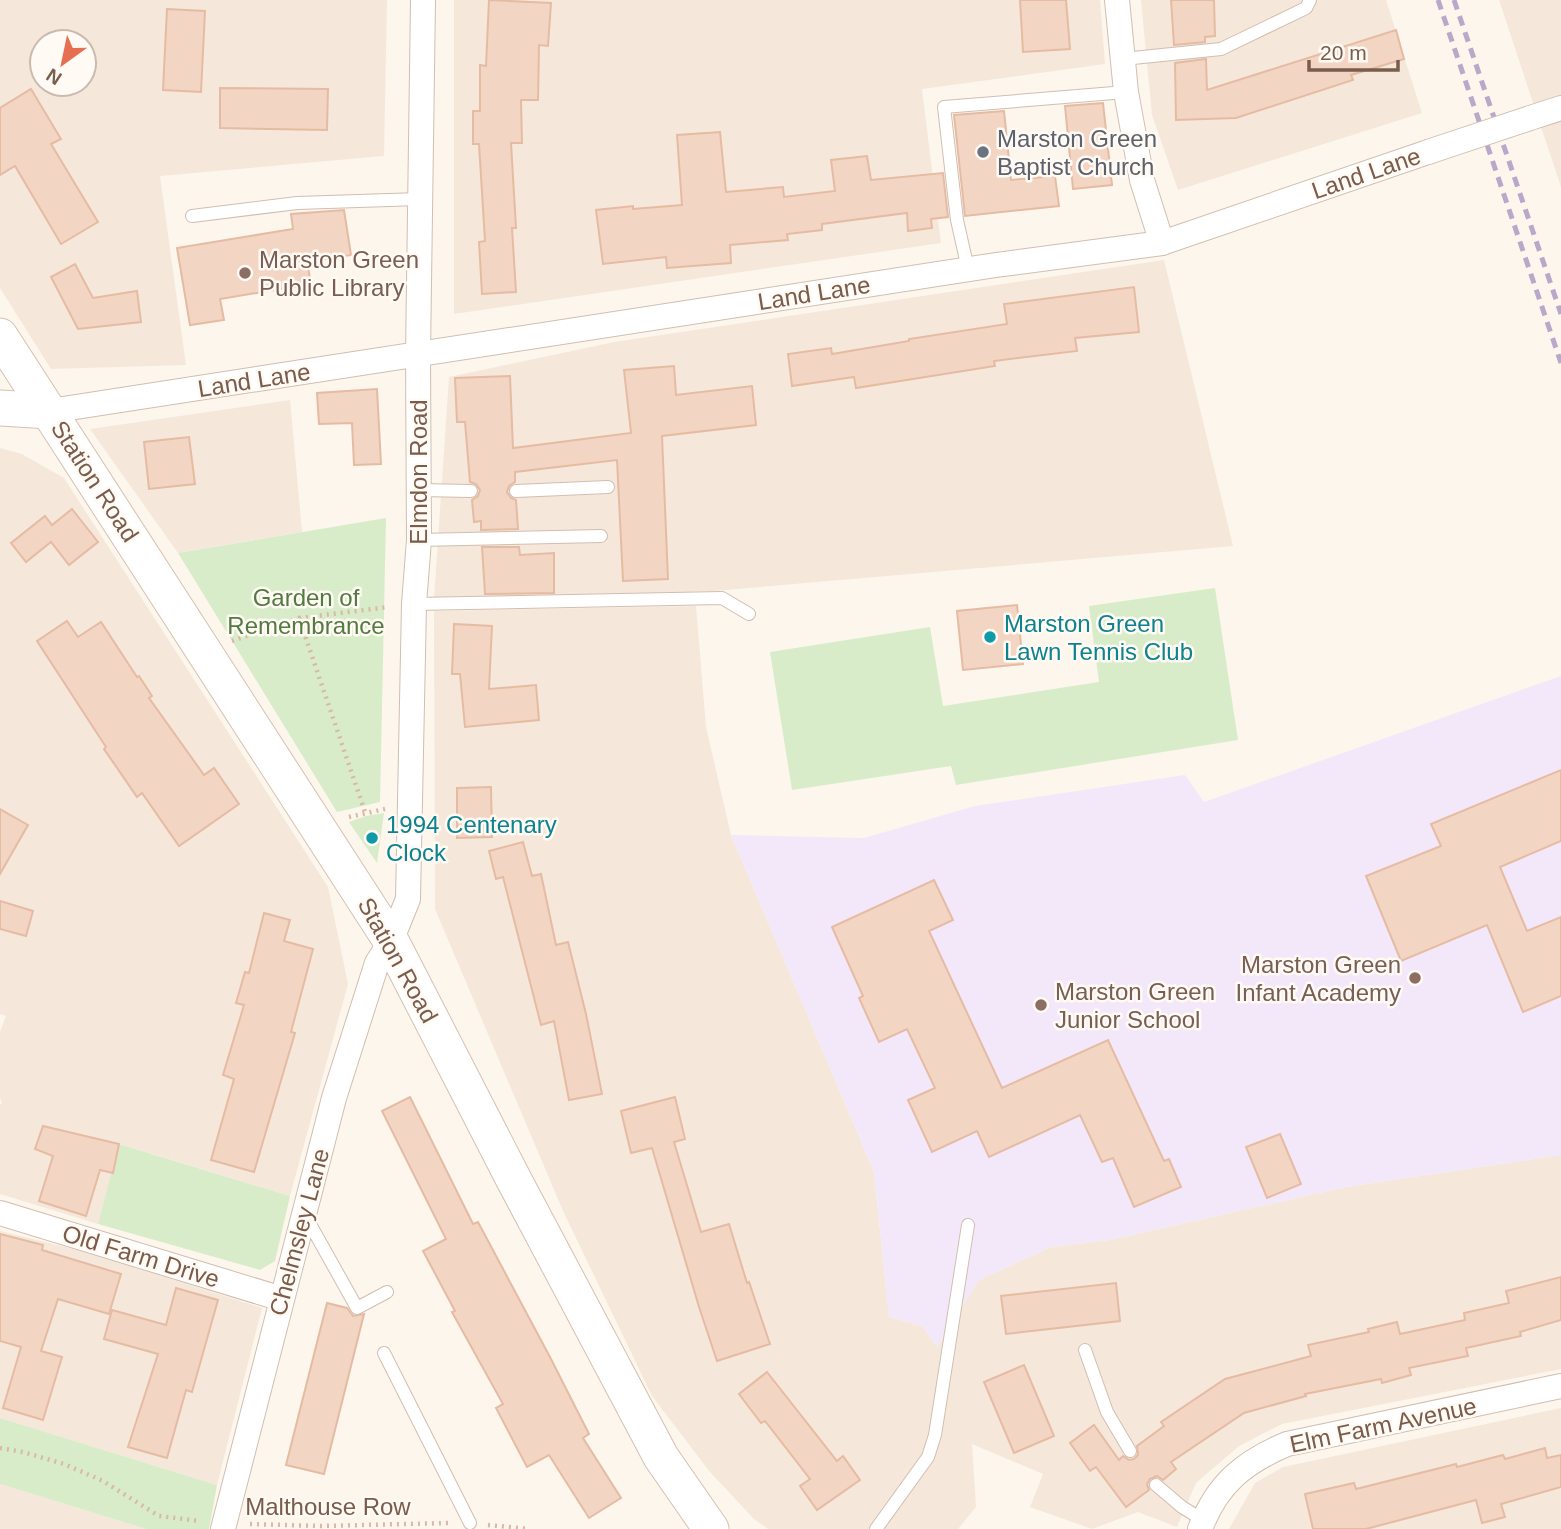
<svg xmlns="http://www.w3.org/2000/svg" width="1561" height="1529" viewBox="0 0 1561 1529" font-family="Helvetica,sans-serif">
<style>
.residential{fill:#f5e8da;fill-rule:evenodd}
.education{fill:#f3e8fa}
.green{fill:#d8ecc9}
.building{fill:#f3d5c3;stroke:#e6bba3;stroke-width:2}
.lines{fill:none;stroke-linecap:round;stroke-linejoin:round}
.lane-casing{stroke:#d1beb0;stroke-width:14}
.street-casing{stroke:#d1beb0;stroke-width:26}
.secondary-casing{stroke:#d6c0b0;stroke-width:37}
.path{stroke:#d9b8a5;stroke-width:4.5;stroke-dasharray:2 5;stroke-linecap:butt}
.lane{stroke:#fff;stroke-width:12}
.street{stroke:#fff;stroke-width:24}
.secondary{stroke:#fff;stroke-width:35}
.rail{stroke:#b9a8c9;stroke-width:5;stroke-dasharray:10 7;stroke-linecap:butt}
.street-bridge-casing{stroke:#d1beb0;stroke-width:26;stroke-linecap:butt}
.street-bridge{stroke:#fff;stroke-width:24}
.worship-dot{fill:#6b7280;stroke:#fffaf3;stroke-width:2.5}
.education-dot{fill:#8d6e63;stroke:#fffaf3;stroke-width:2.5}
.culture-dot{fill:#0f9aa8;stroke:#fffaf3;stroke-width:2.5}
.labels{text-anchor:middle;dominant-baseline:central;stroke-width:5;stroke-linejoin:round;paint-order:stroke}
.worship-label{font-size:24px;fill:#5b616d;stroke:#fffaf3;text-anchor:start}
.street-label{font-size:24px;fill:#7a5c4d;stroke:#fffaf3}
.education-label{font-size:24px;fill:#785e54;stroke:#fffaf3;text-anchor:start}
.park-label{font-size:24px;fill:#537a41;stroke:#fffaf3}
.culture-label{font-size:24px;fill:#0d838f;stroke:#fffaf3;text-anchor:start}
</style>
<rect width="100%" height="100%" fill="#fdf6ec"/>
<!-- residential -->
<g class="residential">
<path d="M0,0H387L384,156L160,176L186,365L51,369L0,288ZM42,42H84V84H42Z"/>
<path d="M454,0H1100L1105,64L922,89L941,243L454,314Z"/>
<path d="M1141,0H1386L1422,113L1178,190L1152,115Z"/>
<path d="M1499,0H1561V187Z"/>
<path d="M1164,260L1233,546L714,591L445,601L434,599L449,377L614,342Z"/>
<path d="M290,400L302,532L178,553L90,429Z"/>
<path d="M0,448L22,454L64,478L328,887L348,984L290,1196L120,1144L98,1224L0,1194V1104H2L0,1097V1032L6,1016L0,1014Z"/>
<path d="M696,606L706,727L731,835L874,1172L889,1317L922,1326L937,1347L979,1280L1051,1247L1110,1240L1346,1187L1561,1155V1369L1282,1424L1239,1446L1196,1483L1177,1527L1138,1512L1092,1529L1030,1507L1043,1474L972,1444L976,1507L958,1529H768L754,1519L710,1472L652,1396L563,1211L435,909L434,611Z"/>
<path d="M0,1231L90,1253L262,1308L217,1485L0,1418Z"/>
<path d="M1561,1408V1529H1229L1255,1483L1283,1467Z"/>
<path d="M0,1484L146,1529H0Z"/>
</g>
<!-- education -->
<path class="education" d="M1561,676V1155L1346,1187L1110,1240L1051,1247L979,1280L937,1347L922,1326L889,1317L874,1172L731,835L864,838L975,806L1185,775L1204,802Z"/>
<!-- green -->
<g class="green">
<path d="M386,518L380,802L337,812L178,553Z"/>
<path d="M1215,588L1238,740L956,785L951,766L792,790L770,652L930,627L943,706L1099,682L1089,606Z"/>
<path d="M384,813L377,863L349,822L366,816Z"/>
<path d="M119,1144L290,1196L275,1261L260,1270L98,1224Z"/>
<path d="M0,1418L217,1485L209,1529H146L0,1484Z"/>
</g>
<!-- building -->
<g class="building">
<path d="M489,0L551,3L548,46L539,45L538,100H521L522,143H511L516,228H512L516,292L482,294L479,242L485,241L479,144H473V111H480V65L486,66Z"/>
<path d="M1020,0H1066L1070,49L1023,52Z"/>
<path d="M1171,0H1214L1215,36L1205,37V42L1174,45Z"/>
<path d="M167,9L205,11L201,92L163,90Z"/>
<path d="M1396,30L1404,59L1351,75L1353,80L1236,118L1176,120L1175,63L1206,59L1207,90Z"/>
<path d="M220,88L328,89L327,130L220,128Z"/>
<path d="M31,89L61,139L51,144L98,222L61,244L15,166L0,175V108Z"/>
<path d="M1103,103L1112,185L1073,189L1065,106Z"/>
<path d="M1004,111L1011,180L1055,176L1059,206L965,216L954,115Z"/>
<path d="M720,132L726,192L783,187L784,197L835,191L831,160L867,156L871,180L943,173L948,217L931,219L932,228L908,231L907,213L822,224V230L787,234L788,240L730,245L731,263L667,268L666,257L603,264L596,210L633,206V209L682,205L677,135Z"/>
<path d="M344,210L351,255L307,262L311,284L220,299L224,320L190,325L177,248L293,229L291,214Z"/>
<path d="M75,264L93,298L137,291L141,322L78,329L51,277Z"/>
<path d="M1134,287L1139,332L1075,338L1077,351L994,361L995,366L856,388L854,377L792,386L788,354L831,348L832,354L909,341V339L1007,324L1004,304Z"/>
<path d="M674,366L676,395L752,386L756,425L662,436L668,579L623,581L617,460L515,472V482L509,486L507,492L511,498L516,500L518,529L481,530V521L474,522L472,500L478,496L480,490L476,484L470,482L465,422H457L455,378L510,376L513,448L631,433L624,370Z"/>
<path d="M377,389L381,464L354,465L352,423L319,424L317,393Z"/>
<path d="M189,437L195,484L149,489L144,442Z"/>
<path d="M72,509L98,542L69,565L51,542L26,562L11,543L45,516L52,525Z"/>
<path d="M482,547H519L520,555L554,553V593L485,594Z"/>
<path d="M1017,605L1023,664L963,670L957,611Z"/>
<path d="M67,621L78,637L101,622L137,677L139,676L152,696L149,698L204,775L214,768L239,804L179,846L142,793L137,797L104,749L106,747L37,641Z"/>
<path d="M454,624L492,626L489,689L536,685L539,720L465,727L460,674H452Z"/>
<path d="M1561,770V841L1500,867L1527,931L1561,917V996L1523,1012L1487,925L1401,961L1366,876L1441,846L1431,824Z"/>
<path d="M491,787L492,837L457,838V788Z"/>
<path d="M0,809L28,825L0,874Z"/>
<path d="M523,842L532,876L541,874L556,945L568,942L586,1014L602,1094L569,1100L554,1021L541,1025L503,877L496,879L489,851Z"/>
<path d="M934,880L953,920L929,931L1002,1088L1108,1040L1164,1161L1169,1159L1181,1187L1134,1207L1113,1158L1102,1162L1080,1115L989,1157L977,1131L932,1152L908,1100L935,1088L907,1029L879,1042L859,998L863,996L832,927Z"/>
<path d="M0,901L33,911L26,936L0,929Z"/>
<path d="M264,913L290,920L284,941L313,949L291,1032L295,1033L254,1172L211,1160L234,1079L223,1075L244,1005L236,1003L245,972L249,973Z"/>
<path d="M410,1097L473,1224L478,1222L551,1359L589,1434L583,1438L621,1498L589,1518L549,1455L527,1467L496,1408L503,1404L452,1312L455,1311L423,1251L446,1239L382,1111Z"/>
<path d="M675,1097L685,1139L674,1142L701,1232L729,1224L747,1283L749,1282L770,1344L717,1361L699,1307L652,1148L631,1153L621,1111Z"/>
<path d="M43,1126L119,1144L113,1173L100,1170L86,1216L39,1201L53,1156L35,1149Z"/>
<path d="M1280,1134L1301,1184L1267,1198L1246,1147Z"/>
<path d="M0,1234L43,1245L42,1250L121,1274L109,1314L58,1299L41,1351L62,1357L43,1420L3,1408L21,1347L0,1341Z"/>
<path d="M1561,1277V1320L1520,1332L1521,1336L1466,1348L1468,1356L1409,1368L1411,1375L1382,1383L1381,1379L1305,1394L1306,1396L1244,1413L1171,1462L1176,1469L1163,1480L1157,1476L1150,1479L1147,1484L1149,1490L1126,1507L1096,1467L1090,1471L1070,1443L1094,1425L1119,1460L1123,1456L1129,1460L1134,1459L1138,1455L1137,1446L1164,1426L1161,1422L1225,1379L1311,1356L1308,1345L1369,1332L1368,1329L1397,1322L1400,1334L1465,1320L1464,1313L1509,1303L1506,1291Z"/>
<path d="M1116,1283L1120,1321L1006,1334L1001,1296Z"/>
<path d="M176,1288L218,1300L192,1392L186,1390L167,1458L128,1447L158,1354L104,1339L112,1310L166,1325Z"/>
<path d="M327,1303L347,1308L353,1316L364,1314L324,1474L286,1465Z"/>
<path d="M1024,1365L1054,1436L1014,1453L984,1382Z"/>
<path d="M767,1372L837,1461L843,1456L860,1480L817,1510L800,1486L810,1479L765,1421L761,1423L739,1394Z"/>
<path d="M1545,1448L1547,1458L1561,1455V1487L1501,1504L1505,1517L1482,1523L1476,1500L1366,1529H1313L1305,1494L1354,1483L1356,1489L1456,1464L1457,1467L1503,1455L1505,1459Z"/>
</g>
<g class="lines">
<defs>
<g id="lane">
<path d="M1123,59L1221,49L1306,8L1310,0"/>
<path d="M192,216L297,203L420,199"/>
<path d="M968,269L957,220L944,107L1126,92"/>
<path d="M419,490L471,491"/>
<path d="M516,491L608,487"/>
<path d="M419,540L601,536"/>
<path d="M414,604L722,598L749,614"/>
<path d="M306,1217L357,1308L387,1292"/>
<path d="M1085,1350L1107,1412L1130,1451"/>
<path d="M384,1353L470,1523"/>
<path d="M1156,1485L1182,1507L1203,1520"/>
<path d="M876,1529L928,1457L935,1435L968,1225"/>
</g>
<g id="street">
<path d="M1117,0L1126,92L1142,180L1162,243"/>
<path d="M1530,118L1561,108"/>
<path d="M50,411L996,265L1162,243L1428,152"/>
<path d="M0,1213L282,1299"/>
<path d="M223,1529L334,1098L377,963L391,941L408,899L414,604L419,540L418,355L423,0"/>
<path d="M1200,1529C1217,1484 1244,1462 1287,1444L1561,1386"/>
</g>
<g id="secondary">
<path d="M0,336L391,941L514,1180L661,1457L711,1529"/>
<path d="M0,408L50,411"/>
</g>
</defs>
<!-- lane casing -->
<use href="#lane" class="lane-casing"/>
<!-- street casing -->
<use href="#street" class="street-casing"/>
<!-- secondary casing -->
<use href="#secondary" class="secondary-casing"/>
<!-- path -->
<g class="path">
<path d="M299,618L389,607"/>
<path d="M232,641L299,618L365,812"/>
<path d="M349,817L385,809"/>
<path d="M0,1448L23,1452L64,1464L103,1481L159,1516L200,1521"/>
<path d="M250,1524L321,1526L448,1523"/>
<path d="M488,1525L529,1529"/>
</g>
<!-- lane -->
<use href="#lane" class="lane"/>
<!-- street -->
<use href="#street" class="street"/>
<!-- secondary -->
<use href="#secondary" class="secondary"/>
<!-- rail -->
<g class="rail">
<path d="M1438,0L1561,363"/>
<path d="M1454,0L1561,314"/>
</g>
<defs>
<path id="street-bridge" d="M1428,152L1530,118"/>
</defs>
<!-- street-bridge casing -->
<use href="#street-bridge" class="street-bridge-casing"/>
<!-- street-bridge -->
<use href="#street-bridge" class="street-bridge"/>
</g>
<!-- markers -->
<circle class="worship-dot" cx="983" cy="152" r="7"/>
<g class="education-dot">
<circle cx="245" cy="273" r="7"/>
<circle cx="1415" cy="978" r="7"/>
<circle cx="1041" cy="1005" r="7"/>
</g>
<g class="culture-dot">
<circle cx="990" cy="637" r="7"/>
<circle cx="372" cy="838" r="7"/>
</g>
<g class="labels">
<!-- worship labels -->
<g class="worship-label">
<text x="997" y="138">Marston Green<tspan x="997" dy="28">Baptist Church</tspan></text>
</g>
<!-- street labels -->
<g class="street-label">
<text transform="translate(1366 173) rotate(-19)">Land Lane</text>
<text transform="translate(814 293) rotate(-9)">Land Lane</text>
<text transform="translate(254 380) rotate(-9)">Land Lane</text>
<text transform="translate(418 472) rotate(-90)">Elmdon Road</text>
<text transform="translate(95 481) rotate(57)">Station Road</text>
<text transform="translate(398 960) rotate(61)">Station Road</text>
<text transform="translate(299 1232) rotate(-75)">Chelmsley Lane</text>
<text transform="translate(141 1256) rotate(17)">Old Farm Drive</text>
<text transform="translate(1383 1425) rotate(-12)">Elm Farm Avenue</text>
<text x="328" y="1506">Malthouse Row</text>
</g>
<!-- education labels -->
<g class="education-label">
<text x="259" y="259">Marston Green<tspan x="259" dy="28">Public Library</tspan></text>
<text x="1401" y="964" text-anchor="end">Marston Green<tspan x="1401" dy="28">Infant Academy</tspan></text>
<text x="1055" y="991">Marston Green<tspan x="1055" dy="28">Junior School</tspan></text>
</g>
<!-- park labels -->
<g class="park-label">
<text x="306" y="597">Garden of<tspan x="306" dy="28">Remembrance</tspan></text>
</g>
<!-- culture labels -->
<g class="culture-label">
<text x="1004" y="623">Marston Green<tspan x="1004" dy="28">Lawn Tennis Club</tspan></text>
<text x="386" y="824">1994 Centenary<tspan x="386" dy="28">Clock</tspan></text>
</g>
</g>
<!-- north arrow -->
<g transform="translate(63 63) rotate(213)"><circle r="33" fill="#fffaf3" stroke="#cabbb1" stroke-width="2"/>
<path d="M0-5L12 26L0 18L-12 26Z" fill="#e76f51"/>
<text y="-10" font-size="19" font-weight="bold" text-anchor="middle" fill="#7a5c4d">N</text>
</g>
<!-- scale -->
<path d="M1309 60v10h89v-10" fill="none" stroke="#7a5c4d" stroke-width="3.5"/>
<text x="1320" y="60" font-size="21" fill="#7a5c4d" stroke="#fffaf3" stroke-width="5" paint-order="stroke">20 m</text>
</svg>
